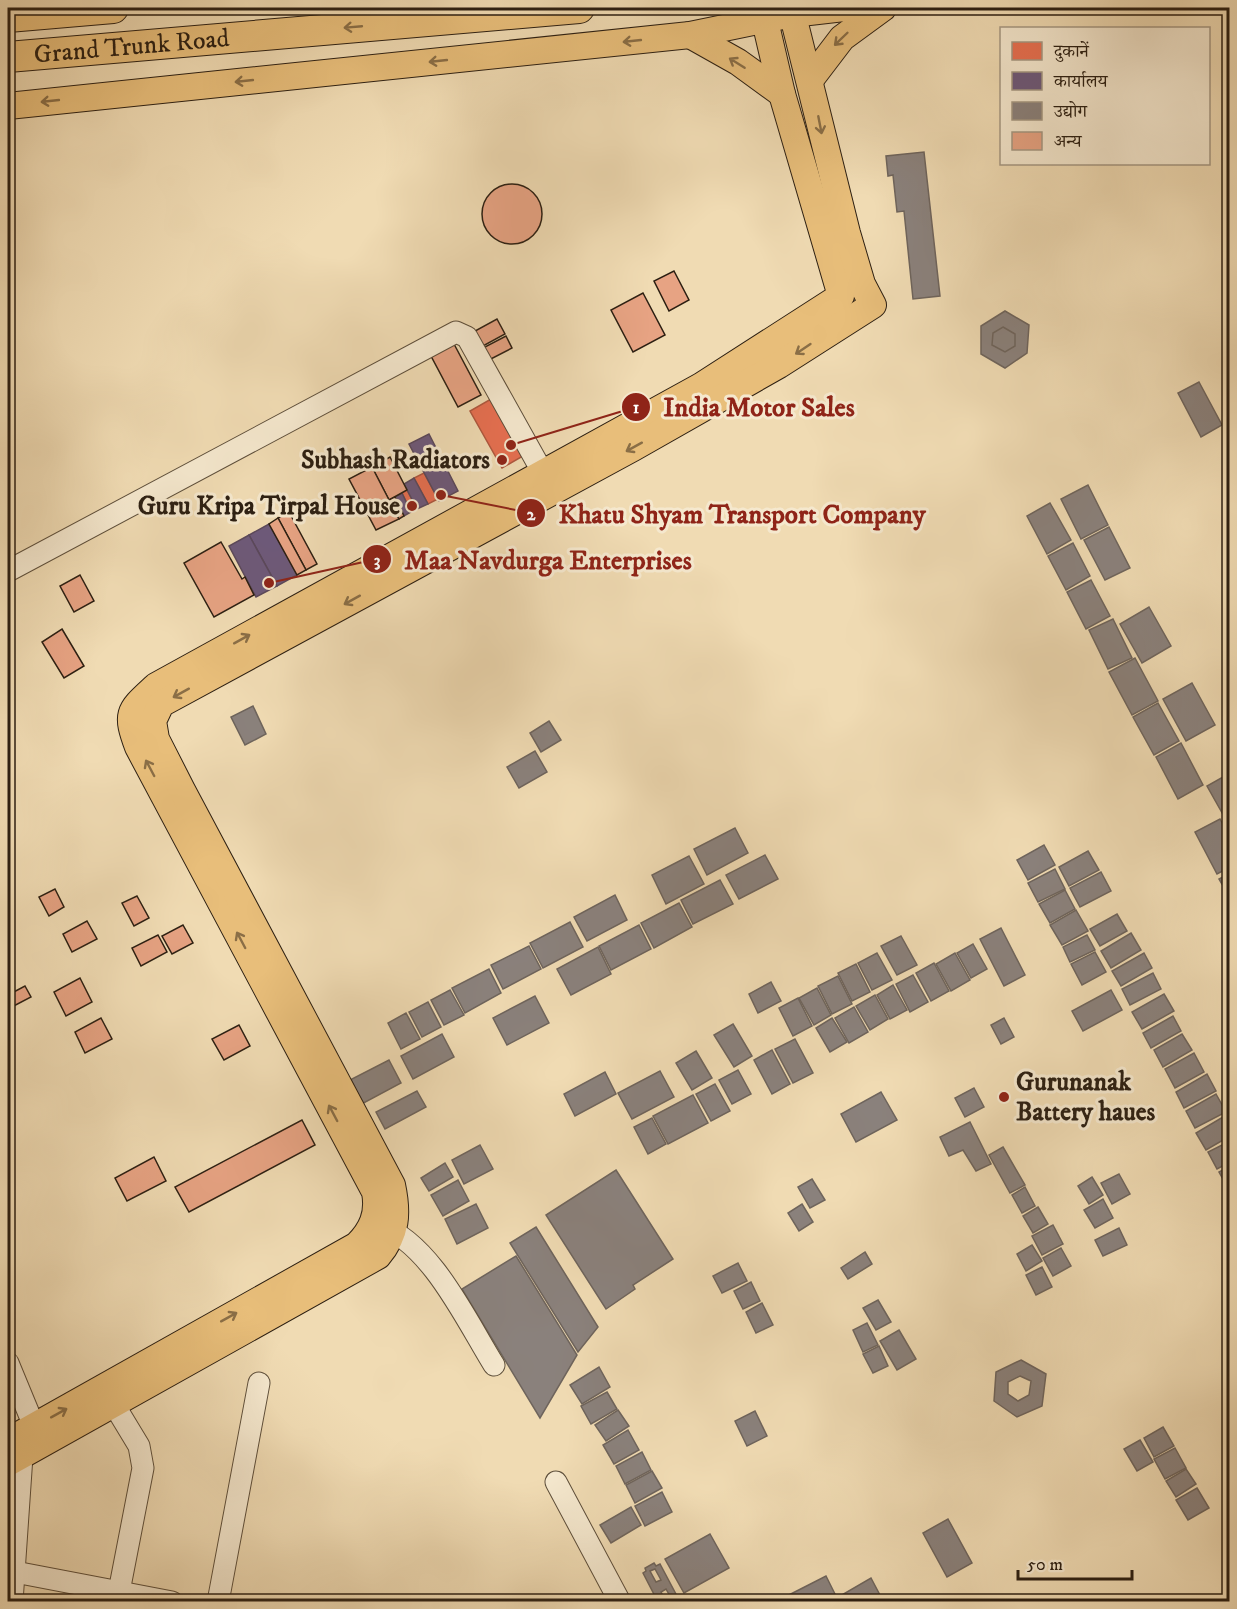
<svg xmlns="http://www.w3.org/2000/svg" width="1237" height="1609" viewBox="0 0 1237 1609" font-family="'IM FELL DW Pica','Noto Serif Devanagari',serif">
<style>
.shops{fill:#e76f51;stroke:#af573e;stroke-width:1.5}
.offices{fill:#6d597a;stroke:#5a485b;stroke-width:1.5}
.industry{fill:#8a817c;stroke:#6e645c;stroke-width:1.5;fill-rule:evenodd}
.building{fill:#e7a383;stroke:#2c1f12;stroke-width:1.5}
.lines{fill:none;stroke-linecap:round;stroke-linejoin:round}
.minor-casing{stroke:#5d4e3a;stroke-width:23}
.major-casing{stroke:#2c1f12;stroke-width:28}
.highway-casing{stroke:#2c1f12;stroke-width:32}
.minor{stroke:#f5e8ce;stroke-width:21}
.major{stroke:#e8be7a;stroke-width:26}
.highway{stroke:#e8be7a;stroke-width:30}
.oneway{stroke:#8a6e46}
.poi-dot{fill:#8f2418;stroke:#f5e8ce;stroke-width:2}
.labels{text-anchor:middle;dominant-baseline:central;stroke-width:6;stroke-linejoin:round;paint-order:stroke}
.street-label{font-size:26px;fill:#2c1f12;stroke:#f5e8ce}
.poi-label{font-size:26px;font-weight:bold;fill:#2c1f12;stroke:#f5e8ce;text-anchor:end}
.leader{fill:none;stroke:#8f2418;stroke-width:2}
.callout-dot{fill:#8f2418;stroke:#f5e8ce;stroke-width:2}
.mark-label{font-size:18px;text-anchor:middle;font-weight:bold;fill:#fff}
.callout-label{font-size:27px;text-anchor:middle;font-weight:bold;fill:#8f2418;stroke:#f5e8ce;stroke-width:6;stroke-linejoin:round;paint-order:stroke}
</style>
<rect width="100%" height="100%" fill="#f0dbb3"/>
<filter id="stains"><feTurbulence type="fractalNoise" baseFrequency=".00333" numOctaves="4"/><feColorMatrix values="0 0 0 0 .2 0 0 0 0 .09 0 0 0 0 .02 0 0 0 .5 -.17"/></filter>
<radialGradient id="worn" r=".72"><stop offset=".6" stop-color="#630" stop-opacity="0"/><stop offset="1" stop-color="#630" stop-opacity=".3"/></radialGradient>
<!-- shops -->
<g class="shops">
<path d="M491,399L523,456L502,468L470,411Z"/>
<path d="M424,473L438,499L428,504L414,478Z"/>
<path d="M407,490L417,509L411,512L402,493Z"/>
</g>
<!-- offices -->
<g class="offices">
<path d="M429,434L458,491L439,501L409,444Z"/>
<path d="M414,478L428,504L417,509L404,484Z"/>
<path d="M402,493L411,512L404,516L395,497Z"/>
<path d="M269,524L297,575L277,586L249,535Z"/>
<path d="M249,535L277,586L256,597L229,546Z"/>
</g>
<!-- industry -->
<g class="industry">
<path d="M924,152L940,296L913,299L904,211L897,212L893,175L888,176L886,156Z"/>
<path d="M1005,311L1029,325L1027,353L1005,368L981,354V326Z"/>
<path d="M1003,327L1015,334V346L1005,352L992,345L993,333Z"/>
<path d="M1199,382L1222,425L1201,437L1178,393Z"/>
<path d="M1088,485L1108,525L1081,539L1061,499Z"/>
<path d="M1050,503L1071,540L1047,554L1027,516Z"/>
<path d="M1109,527L1130,568L1105,580L1084,540Z"/>
<path d="M1073,543L1090,576L1066,590L1048,556Z"/>
<path d="M1091,580L1110,616L1086,629L1067,592Z"/>
<path d="M1149,607L1171,646L1142,663L1120,624Z"/>
<path d="M1113,619L1132,658L1108,669L1089,630Z"/>
<path d="M1135,658L1158,701L1132,715L1109,672Z"/>
<path d="M1192,683L1215,725L1186,741L1163,699Z"/>
<path d="M1158,703L1179,741L1154,755L1133,717Z"/>
<path d="M253,706L266,734L245,745L231,717Z"/>
<path d="M549,721L561,740L541,752L530,733Z"/>
<path d="M1181,743L1203,785L1178,799L1156,757Z"/>
<path d="M535,751L547,772L519,788L507,767Z"/>
<path d="M1230,773V827L1207,786Z"/>
<path d="M1220,819L1230,838V867L1217,874L1195,832Z"/>
<path d="M735,828L748,853L707,875L694,849Z"/>
<path d="M1044,845L1055,865L1028,880L1017,860Z"/>
<path d="M1088,851L1099,870L1069,886L1059,867Z"/>
<path d="M765,855L778,879L739,899L726,875Z"/>
<path d="M689,856L704,884L666,904L652,875Z"/>
<path d="M1055,869L1065,889L1038,902L1028,883Z"/>
<path d="M1101,872L1111,891L1080,907L1070,888Z"/>
<path d="M1230,873V898L1219,879Z"/>
<path d="M720,880L733,904L693,924L681,900Z"/>
<path d="M1065,890L1075,909L1050,923L1039,904Z"/>
<path d="M615,895L627,920L587,941L574,917Z"/>
<path d="M679,903L692,927L654,948L641,923Z"/>
<path d="M1076,910L1088,931L1062,945L1050,925Z"/>
<path d="M1117,914L1127,931L1100,946L1090,929Z"/>
<path d="M570,922L583,947L543,968L530,943Z"/>
<path d="M639,925L651,949L611,970L599,946Z"/>
<path d="M1001,928L1025,975L1004,986L980,939Z"/>
<path d="M1131,933L1141,950L1111,968L1101,951Z"/>
<path d="M1087,935L1095,950L1070,962L1063,947Z"/>
<path d="M901,936L917,965L897,975L881,946Z"/>
<path d="M973,944L987,969L971,978L957,953Z"/>
<path d="M529,946L541,969L503,989L491,965Z"/>
<path d="M598,947L611,974L571,995L557,969Z"/>
<path d="M1095,952L1106,972L1082,985L1071,964Z"/>
<path d="M877,953L892,980L872,990L858,963Z"/>
<path d="M955,953L970,980L951,991L936,964Z"/>
<path d="M1144,953L1152,968L1121,986L1112,971Z"/>
<path d="M934,963L949,991L931,1001L916,973Z"/>
<path d="M856,964L870,992L852,1001L838,973Z"/>
<path d="M489,969L501,993L465,1013L452,988Z"/>
<path d="M1153,973L1161,989L1130,1005L1122,989Z"/>
<path d="M913,975L928,1002L910,1012L896,984Z"/>
<path d="M838,976L852,1004L832,1014L818,986Z"/>
<path d="M771,982L781,1001L758,1013L749,994Z"/>
<path d="M893,985L907,1010L890,1019L877,995Z"/>
<path d="M817,988L831,1015L814,1025L799,998Z"/>
<path d="M450,990L464,1015L444,1025L431,1000Z"/>
<path d="M1111,990L1122,1010L1083,1031L1072,1011Z"/>
<path d="M1164,994L1174,1011L1142,1029L1132,1012Z"/>
<path d="M875,995L888,1019L870,1030L856,1006Z"/>
<path d="M535,996L549,1023L507,1045L493,1018Z"/>
<path d="M798,998L812,1026L793,1036L779,1008Z"/>
<path d="M428,1002L441,1027L422,1037L409,1012Z"/>
<path d="M854,1007L868,1032L849,1043L835,1018Z"/>
<path d="M406,1013L420,1039L401,1049L388,1023Z"/>
<path d="M1173,1016L1181,1031L1151,1048L1143,1033Z"/>
<path d="M832,1018L847,1042L830,1052L816,1028Z"/>
<path d="M1004,1018L1014,1037L1001,1044L991,1025Z"/>
<path d="M733,1024L752,1056L734,1067L714,1035Z"/>
<path d="M442,1034L454,1057L413,1079L401,1056Z"/>
<path d="M1182,1034L1192,1050L1163,1067L1154,1050Z"/>
<path d="M795,1039L813,1073L793,1083L775,1049Z"/>
<path d="M772,1050L790,1084L772,1094L754,1060Z"/>
<path d="M696,1051L712,1078L692,1090L676,1063Z"/>
<path d="M1194,1053L1204,1072L1175,1088L1165,1069Z"/>
<path d="M389,1060L401,1083L358,1106L346,1082Z"/>
<path d="M738,1070L751,1094L732,1104L719,1080Z"/>
<path d="M660,1071L674,1097L632,1119L618,1093Z"/>
<path d="M605,1072L616,1094L575,1116L564,1094Z"/>
<path d="M1207,1074L1216,1091L1184,1108L1176,1092Z"/>
<path d="M715,1084L730,1111L711,1121L696,1094Z"/>
<path d="M974,1088L984,1107L965,1117L955,1098Z"/>
<path d="M417,1091L426,1107L385,1129L376,1112Z"/>
<path d="M881,1092L897,1120L856,1142L841,1114Z"/>
<path d="M1216,1094L1226,1112L1195,1128L1186,1111Z"/>
<path d="M693,1095L708,1123L668,1144L653,1116Z"/>
<path d="M1228,1114L1230,1136L1206,1150L1196,1133Z"/>
<path d="M652,1118L666,1144L648,1154L634,1127Z"/>
<path d="M970,1122L991,1164L976,1171L963,1150L949,1156L940,1137Z"/>
<path d="M1230,1141V1162L1217,1169L1208,1152Z"/>
<path d="M480,1145L493,1169L464,1184L452,1160Z"/>
<path d="M1003,1147L1025,1185L1010,1193L989,1155Z"/>
<path d="M445,1163L453,1177L429,1191L421,1178Z"/>
<path d="M1230,1166V1187L1228,1188L1219,1172Z"/>
<path d="M616,1170L673,1259L633,1285L635,1289L606,1309L546,1215Z"/>
<path d="M1119,1174L1130,1194L1112,1204L1101,1183Z"/>
<path d="M1092,1177L1103,1195L1089,1204L1078,1186Z"/>
<path d="M812,1179L825,1200L810,1208L798,1187Z"/>
<path d="M458,1180L469,1201L443,1216L431,1195Z"/>
<path d="M1025,1187L1035,1206L1022,1213L1012,1195Z"/>
<path d="M1103,1199L1113,1218L1095,1228L1084,1210Z"/>
<path d="M476,1204L488,1228L457,1244L445,1219Z"/>
<path d="M802,1204L813,1222L799,1231L788,1213Z"/>
<path d="M1038,1207L1048,1224L1033,1233L1023,1216Z"/>
<path d="M1053,1225L1063,1244L1042,1255L1032,1236Z"/>
<path d="M536,1227L598,1327L578,1352L510,1243Z"/>
<path d="M1119,1228L1127,1245L1103,1256L1095,1240Z"/>
<path d="M1032,1245L1042,1261L1026,1271L1017,1254Z"/>
<path d="M1061,1248L1071,1266L1053,1276L1043,1258Z"/>
<path d="M865,1252L872,1264L848,1279L841,1268Z"/>
<path d="M516,1256L577,1355L540,1418L462,1289Z"/>
<path d="M738,1263L747,1281L722,1293L713,1276Z"/>
<path d="M1042,1267L1052,1287L1036,1295L1026,1275Z"/>
<path d="M751,1282L760,1301L743,1309L734,1291Z"/>
<path d="M878,1300L891,1322L876,1330L863,1308Z"/>
<path d="M762,1303L773,1325L756,1333L746,1312Z"/>
<path d="M867,1323L878,1345L863,1352L853,1330Z"/>
<path d="M899,1330L916,1359L897,1370L880,1341Z"/>
<path d="M879,1346L888,1366L873,1373L863,1354Z"/>
<path d="M1021,1360L1046,1374L1042,1406L1017,1417L994,1401L996,1372ZM1020,1376L1031,1381L1029,1395L1018,1401L1008,1394V1382Z"/>
<path d="M599,1367L610,1387L582,1404L570,1385Z"/>
<path d="M607,1392L617,1409L591,1424L581,1406Z"/>
<path d="M618,1410L629,1426L606,1441L595,1425Z"/>
<path d="M755,1411L767,1436L747,1446L735,1421Z"/>
<path d="M1163,1427L1174,1446L1154,1457L1144,1438Z"/>
<path d="M628,1430L639,1450L614,1464L603,1445Z"/>
<path d="M1140,1440L1153,1462L1137,1471L1124,1449Z"/>
<path d="M1175,1448L1186,1468L1165,1479L1154,1459Z"/>
<path d="M642,1452L651,1470L625,1484L616,1466Z"/>
<path d="M1186,1469L1196,1484L1176,1497L1166,1481Z"/>
<path d="M652,1471L662,1488L635,1503L626,1485Z"/>
<path d="M1197,1488L1209,1508L1188,1520L1176,1500Z"/>
<path d="M662,1492L672,1512L645,1526L635,1506Z"/>
<path d="M631,1507L641,1525L611,1543L600,1525Z"/>
<path d="M948,1519L972,1563L947,1577L923,1533Z"/>
<path d="M710,1534L729,1568L684,1593L665,1559Z"/>
<path d="M654,1563L656,1566L660,1564L677,1596L673,1599L674,1602H658L643,1573L646,1571L645,1568ZM655,1569L661,1580L656,1582L650,1571ZM666,1589L671,1598L666,1601L661,1592Z"/>
<path d="M826,1576L838,1600L784,1602L783,1598Z"/>
<path d="M871,1578L881,1597L874,1602H843L840,1596Z"/>
</g>
<!-- building -->
<g class="building">
<circle cx="512" cy="214" r="30"/>
<path d="M674,271L689,300L669,311L654,281Z"/>
<path d="M643,293L665,335L633,352L611,310Z"/>
<path d="M497,319L505,334L483,346L475,331Z"/>
<path d="M506,336L512,348L487,361L481,349Z"/>
<path d="M454,344L481,395L458,407L431,356Z"/>
<path d="M390,457L407,490L389,500L372,467Z"/>
<path d="M372,467L399,519L376,530L349,479Z"/>
<path d="M395,497L404,516L399,519L389,500Z"/>
<path d="M289,512L317,564L306,570L278,518Z"/>
<path d="M278,518L306,570L297,575L269,524Z"/>
<path d="M221,542L242,579L245,577L254,595L214,617L184,563Z"/>
<path d="M80,575L94,601L74,612L60,586Z"/>
<path d="M62,629L84,666L64,678L42,642Z"/>
<path d="M55,889L64,907L49,916L39,897Z"/>
<path d="M137,896L149,918L134,926L122,903Z"/>
<path d="M87,921L97,939L72,952L63,934Z"/>
<path d="M183,925L193,943L172,954L162,936Z"/>
<path d="M158,935L167,952L141,966L132,948Z"/>
<path d="M80,978L92,1002L66,1016L54,992Z"/>
<path d="M25,986L31,997L8,1009V995Z"/>
<path d="M101,1018L112,1039L85,1053L75,1032Z"/>
<path d="M239,1025L250,1046L224,1060L212,1039Z"/>
<path d="M302,1120L315,1145L189,1212L175,1187Z"/>
<path d="M154,1157L166,1181L127,1201L115,1178Z"/>
</g>
<g class="lines">
<defs>
<g id="minor">
<path d="M8,571L456,332L467,337L543,473L553,484"/>
<path d="M379,1225C431,1243 466,1320 494,1365"/>
<path d="M8,1363L34,1426"/>
<path d="M113,1403L139,1446L143,1468L117,1602"/>
<path d="M556,1482L620,1602"/>
<path d="M15,1572L172,1602"/>
<path d="M12,1602L22,1456L17,1444"/>
<path d="M218,1602L259,1383"/>
</g>
<g id="major">
<path d="M690,35L738,62L782,94"/>
<path d="M810,80L842,38L883,8"/>
<path d="M8,106L690,35L792,14L844,8"/>
<path d="M8,1441L357,1245C372,1230 379,1214 375,1192L138,747C125,712 129,711 156,686L701,386L841,296L782,94L762,8"/>
<path d="M8,1463L378,1256C397,1234 398,1213 392,1185L182,790L156,739L153,721L161,704L633,448L779,365L873,305L862,284L847,233L791,8"/>
</g>
<g id="highway">
<path d="M8,17L113,8"/>
<path id="s1" d="M8,57L579,8"/>
</g>
</defs>
<!-- minor casing -->
<use href="#minor" class="minor-casing"/>
<!-- major casing -->
<use href="#major" class="major-casing"/>
<!-- highway casing -->
<use href="#highway" class="highway-casing"/>
<!-- minor -->
<use href="#minor" class="minor"/>
<!-- major -->
<use href="#major" class="major"/>
<!-- highway -->
<use href="#highway" class="highway"/>
</g>
<!-- one-way arrows -->
<defs><path id="oneway-shaft" d="M-6 0H5M1.5-3L5.5 0L1.5 3" fill="none" stroke-width="1.6" stroke-linecap="round" stroke-linejoin="round" transform="scale(1.5)"/></defs>
<g class="oneway">
<use href="#oneway-shaft" transform="translate(353 27) rotate(175)"/>
<use href="#oneway-shaft" transform="translate(841 39) rotate(136)"/>
<use href="#oneway-shaft" transform="translate(632 41) rotate(174)"/>
<use href="#oneway-shaft" transform="translate(438 61) rotate(174)"/>
<use href="#oneway-shaft" transform="translate(737 63) rotate(-148)"/>
<use href="#oneway-shaft" transform="translate(244 81) rotate(174)"/>
<use href="#oneway-shaft" transform="translate(50 101) rotate(174)"/>
<use href="#oneway-shaft" transform="translate(820 125) rotate(79)"/>
<use href="#oneway-shaft" transform="translate(803 349) rotate(146)"/>
<use href="#oneway-shaft" transform="translate(634 447) rotate(151)"/>
<use href="#oneway-shaft" transform="translate(352 600) rotate(151)"/>
<use href="#oneway-shaft" transform="translate(242 639) rotate(-29)"/>
<use href="#oneway-shaft" transform="translate(181 693) rotate(151)"/>
<use href="#oneway-shaft" transform="translate(150 768) rotate(-118)"/>
<use href="#oneway-shaft" transform="translate(241 940) rotate(-118)"/>
<use href="#oneway-shaft" transform="translate(333 1113) rotate(-118)"/>
<use href="#oneway-shaft" transform="translate(229 1317) rotate(-29)"/>
<use href="#oneway-shaft" transform="translate(59 1413) rotate(-29)"/>
</g>
<!-- markers -->
<g class="poi-dot">
<circle cx="502" cy="460" r="6"/>
<circle cx="412" cy="506" r="6"/>
<circle cx="1004" cy="1097" r="6"/>
</g>
<g class="labels">
<!-- street labels -->
<g class="street-label">
<text stroke="none"><textPath href="#s1" startOffset="124">Grand Trunk Road</textPath></text>
</g>
<!-- poi labels -->
<g class="poi-label">
<text x="490" y="460">Subhash Radiators</text>
<text x="400" y="506">Guru Kripa Tirpal House</text>
<text x="1016" y="1082" text-anchor="start">Gurunanak<tspan x="1016" dy="30">Battery haues</tspan></text>
</g>
</g>
<!-- callouts -->
<path class="leader" d="M511 445L636 407M441 495L531 513M269 583L377 559"/>
<g class="callout-dot">
<circle cx="511" cy="445" r="6"/>
<circle cx="441" cy="495" r="6"/>
<circle cx="269" cy="583" r="6"/>
<circle cx="636" cy="407" r="15"/>
<circle cx="531" cy="513" r="15"/>
<circle cx="377" cy="559" r="15"/>
</g>
<g class="mark-label">
<text x="636" y="413">1</text>
<text x="531" y="520">2</text>
<text x="377" y="566">3</text>
</g>
<g class="callout-label">
<text x="759" y="416">India Motor Sales</text>
<text x="742" y="523">Khatu Shyam Transport Company</text>
<text x="548" y="569">Maa Navdurga Enterprises</text>
</g>
<!-- margin -->
<rect width="1237" height="1609" fill="none" stroke="#f0dbb3" stroke-width="30"/>
<rect x="9" y="9" width="1219" height="1591" fill="none" stroke="#2c1f12" stroke-width="3"/>
<rect x="15" y="15" width="1207" height="1579" fill="none" stroke="#2c1f12" stroke-width="1.5"/>
<!-- legend -->
<rect x="1000" y="27" width="210" height="138" fill="#f5e8ce" stroke="#a59883" stroke-width="1.5"/>
<rect x="1012" y="42" width="30" height="18" fill="#e76f51" stroke="#a59883" stroke-width="1.5"/>
<text x="1054" y="57" font-size="18" fill="#2c1f12">दुकानें</text>
<rect x="1012" y="72" width="30" height="18" fill="#6d597a" stroke="#a59883" stroke-width="1.5"/>
<text x="1054" y="87" font-size="18" fill="#2c1f12">कार्यालय</text>
<rect x="1012" y="102" width="30" height="18" fill="#8a817c" stroke="#a59883" stroke-width="1.5"/>
<text x="1054" y="117" font-size="18" fill="#2c1f12">उद्योग</text>
<rect x="1012" y="132" width="30" height="18" fill="#e7a383" stroke="#a59883" stroke-width="1.5"/>
<text x="1054" y="147" font-size="18" fill="#2c1f12">अन्य</text>
<!-- scale -->
<path d="M1018 1570v9h114v-9" fill="none" stroke="#2c1f12" stroke-width="3"/>
<text x="1027" y="1570" font-size="18" fill="#2c1f12" stroke="#f5e8ce" stroke-width="4.5" paint-order="stroke">50 m</text>
<rect width="100%" height="100%" filter="url(#stains)"/>
<rect width="100%" height="100%" fill="url(#worn)"/>
</svg>
